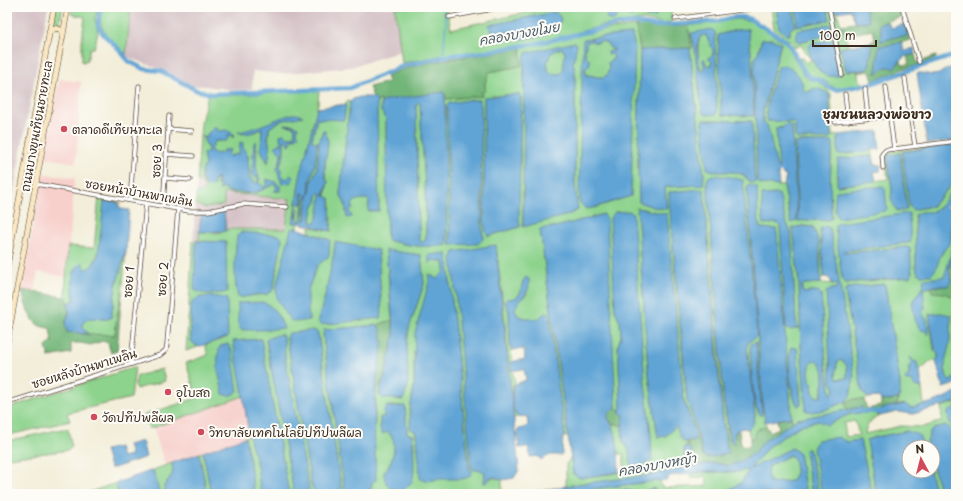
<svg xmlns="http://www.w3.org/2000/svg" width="963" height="501" viewBox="0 0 963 501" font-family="'Playpen Sans','Playpen Sans Thai',sans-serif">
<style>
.built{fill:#f7d0cc}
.industrial{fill:#d2bec3}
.green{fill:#8dd38d;stroke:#647e56;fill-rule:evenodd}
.forest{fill:#72b578;stroke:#56704b}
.water{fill:#60a4d5;stroke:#4e677a;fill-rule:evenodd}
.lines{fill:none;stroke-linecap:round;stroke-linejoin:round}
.stream{stroke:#60a4d5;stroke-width:1.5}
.canal{stroke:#60a4d5;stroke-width:4.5}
.minor-casing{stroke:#57473a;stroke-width:5}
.secondary-casing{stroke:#57473a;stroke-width:6}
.minor{stroke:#fff;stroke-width:3.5}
.secondary{stroke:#fae7c3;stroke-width:5}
.poi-dot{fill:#d1495b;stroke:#fdfcf7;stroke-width:1.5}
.labels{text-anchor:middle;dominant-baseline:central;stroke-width:4;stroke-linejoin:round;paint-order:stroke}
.street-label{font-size:12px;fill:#3b2a1e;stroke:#fdfcf7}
.poi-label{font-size:12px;fill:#3b2a1e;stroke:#fdfcf7;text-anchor:start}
.water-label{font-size:13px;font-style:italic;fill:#4a5b67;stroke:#fdfcf7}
.neighbourhood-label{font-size:13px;font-weight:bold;fill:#3b2a1e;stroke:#fdfcf7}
</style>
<rect width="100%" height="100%" fill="#fdfcf7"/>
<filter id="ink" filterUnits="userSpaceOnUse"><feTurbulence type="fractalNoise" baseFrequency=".025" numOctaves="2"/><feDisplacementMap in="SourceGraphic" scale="8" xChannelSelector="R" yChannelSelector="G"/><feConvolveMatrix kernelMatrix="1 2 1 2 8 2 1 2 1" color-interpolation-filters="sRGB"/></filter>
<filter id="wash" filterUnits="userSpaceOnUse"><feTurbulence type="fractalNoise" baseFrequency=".012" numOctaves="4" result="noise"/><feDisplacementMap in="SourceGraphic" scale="16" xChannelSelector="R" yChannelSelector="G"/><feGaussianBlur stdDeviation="0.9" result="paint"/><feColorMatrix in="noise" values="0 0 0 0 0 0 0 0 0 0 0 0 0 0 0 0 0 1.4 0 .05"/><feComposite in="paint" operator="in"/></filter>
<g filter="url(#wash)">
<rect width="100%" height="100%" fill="#f3eed9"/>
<!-- built -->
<g class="built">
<path d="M59,79L81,82L76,163L45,158Z"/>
<path d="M42,174L75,178L66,277L38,272L35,292L22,290Z"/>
<path d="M244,396L249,435L165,465L153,427Z"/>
</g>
<!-- industrial -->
<g class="industrial">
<path d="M7,7H48L13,194L7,196Z"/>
<path d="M131,7H395L401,51L351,67L281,74L253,71L252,89L234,90L205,86H192L167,71L126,57Z"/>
<path d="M197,181L202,182L204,188L224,193L290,199L286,229L226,231L224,211L200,223L199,240L193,241Z"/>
</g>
<!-- green -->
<g class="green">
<path d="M56,7H63L59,27L53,26Z"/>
<path d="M72,7H98L95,19L98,33L94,48H90L87,61L82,62V38L85,17L71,14Z"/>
<path d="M102,7H131L126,55C111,37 95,33 102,7Z"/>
<path d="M395,7H446L451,29L552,7H620L607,9L618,13L621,10L627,13L634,11L636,7L642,8L655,17V12L660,10L659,7H671L672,21L664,24L644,20L605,25L533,44L605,30L636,26L640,50L638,162L639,202L653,207L667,209L665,187L703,185L704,175L690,48H692L688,26L737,19L751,21L787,44L799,67L807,79L818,81L831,93L833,136L838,135V155L872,151L873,156L838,159L837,186L888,179L884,155L888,152L956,143V144L903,152L909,205L912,210L933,206L956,180C956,187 941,209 933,211C926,214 921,210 915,215L916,266L941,256C944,250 948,244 950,238C953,230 948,222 956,216V245L953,248L944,277L923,280L924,285L912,302L924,317L922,311L925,308L923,294V289L930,287L932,292L944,293L953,297H956L954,318L956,330V378L952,379L950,382C941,369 947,355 950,340L929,314L934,350L938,353V358L936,361L930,362L922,369H918L911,358V366L909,367V375L906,377L922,389L924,404L917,408H910L906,404L897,405C898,398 900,391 900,383L885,284L847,288L845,291L862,391L868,398L863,400L855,399L845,402L847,410L797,419L793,422L791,418V407L776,229H760L749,185L747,189L759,356L766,426L759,428L754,438H750L748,429L753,424L755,415L747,347L748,343L756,337L707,181L720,353L724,403L728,428L724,429L704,190L669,192L675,275L687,400L697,431L698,438L695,440L696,434L684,401L644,209L637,208L648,369L658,437L667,435L676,425L684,442H687L688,446H685L684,448L685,467L652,475L566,486V464L571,458L568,436L565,437L549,313L538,319L526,318L518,316L515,309L518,301L527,294L523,281L520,294L515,298L507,299L505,302L509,311L510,346L512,350H511L512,362H511L515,384L513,385L515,414L518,417L513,418L505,323L496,245L485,248L476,470H481L485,473L484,483C490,477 494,477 502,480V492L494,494H371V487L373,480L376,389L382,382L379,394L403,400L408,386L407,345L409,328L424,284L421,255L386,251L392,321L386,322L378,325L324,330L323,336L345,494H342L341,486L318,333L314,330L287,338L311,484L315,494H310L307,483L285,357L284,338L279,335L266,339L294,494H289L261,339L233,341L244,396L149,429L144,415L197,398L186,363L208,355L205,345L228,337L191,305V341L198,347L186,351L193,241L199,240V232C208,232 222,235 228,229H286L290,199L224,193V205L205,208L196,204V194L205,190L202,182L197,181L201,122L208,94L236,95L319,90L318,104L307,149L309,147L308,158H307V152L300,177L295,211L297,203L300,202L303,192V204L301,221H298V214L297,216H295V212L293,223L298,222L297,228L291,229L309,320C308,310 306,299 308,289C312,272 322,256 330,240L309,232L310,227L331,231L332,218L330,215L331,205L330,198L326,197L325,193V197L323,196L328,182C321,173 329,150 327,137L322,134L319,142H314L312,140L317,118C327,118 343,111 348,101L350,102L340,193L345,204L347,217H352L349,210L352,206L353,202L360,199H367L369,201L368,206L379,211L376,107L377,101L381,100V111L386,118L387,240C411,246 422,248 447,245L445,99L482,96L481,91L485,90V83L489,72L521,66V47L448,59L441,56L402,63ZM555,12L552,26L545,27L518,37L515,33L494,31L490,25ZM748,29L754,116L723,115L721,109L718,35L736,30ZM715,32L717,84L700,98L695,50L691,34ZM632,34L631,196L593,208L584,40ZM762,39L781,43L763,111V123L777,167L780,169L776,128L792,126L795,178L791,223L784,186L760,184L754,70L755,58L757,56ZM575,42L577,44L573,63L575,72V184L578,210L568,215L523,226L524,59ZM803,84V89L805,92L811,91L795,137V124L792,122L767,121ZM519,94L521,97L519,217L520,227L488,236L484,221V97ZM468,100H480L481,107L482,231L484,238L450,245L447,105L450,103ZM293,114L302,116L280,121L269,128L268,162L261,150L262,128L256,132L242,134L239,132C258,129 275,119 293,114ZM703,120L752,121L755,182L751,183C739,169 734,172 717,172ZM285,125H294L297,133L296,138L291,140L288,145L289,141L284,139V154L280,164L281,172L284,179L287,180L290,183L282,184L277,169L281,157V153L277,150L281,145L280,135L287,137H294L295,128L292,126ZM214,128H217L218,131L234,135L233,138L231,135H228L221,141H215L211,149L212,152L215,154L228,151L227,154L231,157L232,155L240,154V143L248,156V164L250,179L256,183L264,187L267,185V180L276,182L280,191H275L277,188L275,184C267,185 262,192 255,193C243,196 229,188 218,185L217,183L219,182L218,178H216V180L206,186L201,179L205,165L203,154L209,152L202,136L207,137ZM799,142H833C834,149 832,154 831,161C830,180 830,199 832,218L795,143ZM254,143L257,148L256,167L258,182L257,176L253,178L252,169ZM900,153L907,209L891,200L892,188L887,163ZM774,194L779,195L786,222L791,232L796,320L798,328L794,329H786L780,226L777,223L770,224L762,217L768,195ZM615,212H621L645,384L651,435V461L631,466L629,451L623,441L622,425L613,424L618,454H623L625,472L580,478L573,474L540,229L560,226L604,214L616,408L619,412L621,407L618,346L621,336L620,321L615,310ZM839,223L911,242L907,243L844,250V253L906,247L910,248L912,275L909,277L845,283ZM802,226L813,227C821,242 820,261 821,278L824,277L820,229L834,254L854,377L850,397L845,402L825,410H806L801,346L799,284L793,228ZM196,241L226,242L224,292L213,293ZM335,242L350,245L318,320C326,295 333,268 335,242ZM236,244L281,248L266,295C254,293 248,298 238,297L236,289ZM447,253L469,466L472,473L426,481L410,410L414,386V352L429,282V275L437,279L445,271L444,262L434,260L429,256ZM756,342L762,412L761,416L756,408L754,398L750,348ZM797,348L801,404L798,406C789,394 790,367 789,353ZM390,406H405L407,433L412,435L414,446L412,481L384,473C392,462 400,444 388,432L382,434L386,407Z"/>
<path d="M771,7H776L779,28L790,35V29L795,26L793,7H796L797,26L829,20L827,7H832L833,11L837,12C840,24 845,34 848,46L840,48L846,71H857L860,81L864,84L836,89L823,80L810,76L804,69L799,58L801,57L806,63L811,60L801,45L794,48L792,42L783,37L780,32H777L774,29Z"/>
<path d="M706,35L713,50L711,65L707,66L705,60L704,69L702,72C698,66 696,42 701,36Z"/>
<path d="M591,41L597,43L602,41L607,43L610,48L616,50L608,52L613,54L614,58L608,62L609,68L607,75C601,80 594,75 586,75L585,50L587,42Z"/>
<path d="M562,48C567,55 566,68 560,74L549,73L547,61L550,59V54L556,50Z"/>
<path d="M418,102L420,103C422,149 427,195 426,241L422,242L419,240V230L416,105Z"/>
<path d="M318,143L319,145L317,169L311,182V188L307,201L305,212L306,221H304L303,213L305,200L309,193L310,180L315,165L317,144Z"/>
<path d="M319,192L321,193C321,204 321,214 315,223L312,222C311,216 313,205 317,201V196Z"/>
<path d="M99,197L106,198L122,203L104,202C102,218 102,253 92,266C91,267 75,277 72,279L74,301L68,303L65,297L68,246L94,248Z"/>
<path d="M126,251L122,293L117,315L115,335L88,334L83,328V323C93,313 101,322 111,318L116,286Z"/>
<path d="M821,283L837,284V288C834,315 823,365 835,389L831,396L826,363L821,294L808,292L804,293L802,290V286L805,284Z"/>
<path d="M816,360C828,368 824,385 820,397H816L813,393L812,383L810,381L809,371L811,363Z"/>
<path d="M841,360C849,364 847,371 847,378L838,379L836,377L837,362Z"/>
<path d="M135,367L131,398L67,413L70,421L9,435L7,428V408Z"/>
<path d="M162,369L165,381L136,389L135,385L137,376Z"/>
<path d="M956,402V407L948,412C948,420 951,424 954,431C957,436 956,443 956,448L950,428L929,437L927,442L928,447H924L922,443L907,431L876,437L867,440L876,494H863L872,492L860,440L847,442L817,440L822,493L825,494H819L809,449L805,450L812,494H806L799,453L792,448L749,470L741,483L730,489V494H659L654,488C643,493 636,493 624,489L619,494H552L660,480L662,488L707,486L706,476L691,479L690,474C710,471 730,473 749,470L769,446L801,425L819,421L827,424C843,417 863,406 880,416C870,420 867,424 865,434L901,426L923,427L942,421L941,407ZM855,421L859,435L846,437L844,423Z"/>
<path d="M62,429H68L72,447L69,450L9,458L7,457V441Z"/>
<path d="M249,435L257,466L261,494H254L250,462L245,437Z"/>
<path d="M203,452L211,494H207L199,453Z"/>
<path d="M790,455L795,461L796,473L792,481L771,483L767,475L769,466Z"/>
<path d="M172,463L173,473L164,486L165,494H160L153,470Z"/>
<path d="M933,466L941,494H936L930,471H933Z"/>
<path d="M116,483L118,494H110V493C101,492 93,494 84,494Z"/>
</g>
<!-- forest -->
<g class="forest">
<path d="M865,7H900L903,16L879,24L881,32L880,41C888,41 895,35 904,37L908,35L904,24L906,23L911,40L890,45L879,46L876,73L886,67L898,64L901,60L902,65L909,64L907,56L915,54L917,63L936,56V58L922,64L902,69L873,81L870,71L858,73L857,71L865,70L869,68L872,49L871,42L875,40L873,30L846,35L841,25L869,21Z"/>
<path d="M641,25L654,27L688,26L692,48L640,50L636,26Z"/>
<path d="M521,47V66L489,72L485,83V91L481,92L482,96L445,99V94L386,100L381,103V100L377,101L373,97L369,87L388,82L386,76C430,56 476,59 521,47Z"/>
<path d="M954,253H956V297H953L944,293L932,292L930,287L948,286L951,281L949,269Z"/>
<path d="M22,290L65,297C70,307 69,314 65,324L81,334L115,335L117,315L122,293L117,351L111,353L108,343L103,341L90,345L81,343H71V353L49,357L46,347L52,341L50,328C47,328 43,327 40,326C29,321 24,300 22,290Z"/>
<path d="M392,321L394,336L384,379L376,389L381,329L378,325L386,322Z"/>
<path d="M855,399L864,400L867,409L881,406V401L898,399L897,405L883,408L875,413H863L862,407L847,410L845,402Z"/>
<path d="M616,408L620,412L625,415L622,425L613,424L608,418L609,412Z"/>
<path d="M785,418H791L793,422L764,441L756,451L741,461L729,466L715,463L692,466L690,463L693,455L688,446L687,442L695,440L698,438L703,456C711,459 721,456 728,452L724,429L728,428L731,441L734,443L735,432L739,431L741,444L744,447L750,445V438H754L755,431L766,426L770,432L779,428L777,421Z"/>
</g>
<!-- water -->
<g class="water">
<path d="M620,7H659L660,10L655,12L656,17H646V12L643,10L642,8L639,9L636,8V10L634,11V16H630L627,13L621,10C618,13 618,16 614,20H608L606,18L608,15L607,9Z"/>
<path d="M776,7H793L795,26L790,29V35H786L779,28Z"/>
<path d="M796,7H827L830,20L797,26Z"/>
<path d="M832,7H865L869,21L856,23L851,10L837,12L833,11Z"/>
<path d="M555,12L559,15L561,20L558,25L545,27V35L519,40L515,33L494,31L490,30L489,25Z"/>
<path d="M888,22L891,28L904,24L908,35L904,37C896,35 888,41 880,41L881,32L879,24Z"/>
<path d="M830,24L833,34L799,42L797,40V30Z"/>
<path d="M712,29L715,32L717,84V114L707,115L702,112L695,50L691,33ZM706,35L713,50V55L708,58L712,62L711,65L707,66L704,58L702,62L704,63V69L702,72L700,69C700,59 694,45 701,36Z"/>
<path d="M748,29L752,60L754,116L722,115L721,109L718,35L736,30Z"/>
<path d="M632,34L635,48L631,196L593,208L586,209L580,203L579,191L583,40L599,37ZM591,41L597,43L602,41L607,43L610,48L615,50L608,52V55L613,54L614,58L608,62L609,68L607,75C601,80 593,75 586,75L585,69L590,65L589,59L586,58L585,50L587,42Z"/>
<path d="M762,39H772L781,43L763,111V123L767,125L768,128L777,167L779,168L776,128H782L786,124L792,126L797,221L791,223L784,186L786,175H783L781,171L778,174L779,186L760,184L757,181L754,70L755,58L757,56Z"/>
<path d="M831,40L834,42L841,73L838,76C835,76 831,77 828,76C818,74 808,55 808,46L812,43Z"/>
<path d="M575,42L577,45L573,63L575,72V184L578,210L568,215L523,227L524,58L526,53ZM562,48L565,53L563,70L560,74L549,73L547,61L550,59V54L556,50Z"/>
<path d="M871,42L872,49L869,68L865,70L846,71L840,48Z"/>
<path d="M901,42L905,52L907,50L914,48L915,54L904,57L894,68L886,67L876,74L879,46L890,45Z"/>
<path d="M690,48L704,175L703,185L665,187L667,209L653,207L639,202L638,162L640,50Z"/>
<path d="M784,65C794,69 803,77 803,89L805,92L811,91L813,88L820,89L829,94L831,139H797L795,137V124L792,122L767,121C762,112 775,78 778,67Z"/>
<path d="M956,66V140L927,144L917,73H922L932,75L939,74L946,69Z"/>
<path d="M443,92L445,94L447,245C422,248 411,246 387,240L386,119L381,111V103L386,100ZM419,102L420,103C422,149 427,195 426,240L422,242L419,240V230L416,105Z"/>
<path d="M519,94L521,97L519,217L520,227L488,236L485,231L484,221V97Z"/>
<path d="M360,97H373L377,101L379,211H368L369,201L367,199C361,199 355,199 352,205L353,208L349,210L352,217L347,218L345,204L340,193L350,102L353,99Z"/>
<path d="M468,100H480L481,107L482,231L484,238L478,244L450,245L447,105L450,103Z"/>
<path d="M346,104L344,120L317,119L312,140L314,142H319L323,130H325C325,136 329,139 328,145C327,156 321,173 328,182L323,196H325L327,186L326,197L330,198L331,231C321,229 301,222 293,223L300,177L317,108ZM318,143L319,145L317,169L311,182V188L307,201L306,220L304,221L303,213L305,200L309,193L310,180L315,165L317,144ZM319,192L321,194C320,204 320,214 315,223L311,222C311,216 313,204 318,201L317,196ZM302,193H304L301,221H298L297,220L299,208L296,211L298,214L296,217L295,216L297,215L295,211L297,203L301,205Z"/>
<path d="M293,114H297L303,116L280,121L269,128L268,138L270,149L268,163L261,150L262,128C255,132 245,136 238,132C258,129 274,119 293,114Z"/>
<path d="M703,120L752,121L755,182L751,183L743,174L733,172H717L707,169L702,123Z"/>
<path d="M285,124L294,125L298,127L297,133L299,136L291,140V144L288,145V141H285L284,140L283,159L280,164L281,172L284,179H287L291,175L293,178C292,184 287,183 282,184L277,169L281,157V153L275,147L277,145H281L280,135L284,134L287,137H294L295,128L292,126L285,125Z"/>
<path d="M214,128H217L218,131L226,130L234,134L233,138L231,135H228V139L226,141H215L211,149L212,152C216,154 220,154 224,152L223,150H228L230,149L231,151L227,154L231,157L232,155L239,154L240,142L243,143V148L248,156V164L250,179L256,183H260L264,187L267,185V179L276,182L280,186V191H274L277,188L275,184L255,193L229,192L223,187V189L220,190L219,188L220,185H217L218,178H216V181H213L214,185L210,187L206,186C201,179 200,173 205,165L203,153L209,151L202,136L204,137H207V134Z"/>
<path d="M878,131L880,149L838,155V135Z"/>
<path d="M256,141V167L260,180L258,182L257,176L254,179L252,169L254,143Z"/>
<path d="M799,142H833C834,149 832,154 831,161C830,180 830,199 832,218L828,220L798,221L795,143Z"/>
<path d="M956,144V180L932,206L912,210L909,205L902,152Z"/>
<path d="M900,153L907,209L903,211H897L891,200L892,188L887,156Z"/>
<path d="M873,156L875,165H881L880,171L874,172L876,181L837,186L838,159Z"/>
<path d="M714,175L730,177L743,180L757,331L756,337L748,343L747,347L755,415L753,424L748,429L742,428L735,432L734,444L731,441L724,403L707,181L708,177Z"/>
<path d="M749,185L757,187L758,220L760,228L776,229L777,234L791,407V418C782,418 774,421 765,422L763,409L747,188Z"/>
<path d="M955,185L956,203L946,206L947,208L956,207V216C946,224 955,236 949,246C948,248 945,248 944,250C937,259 940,266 931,275H920L917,272L916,266L915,215C920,211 925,212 931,212C942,210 949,194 955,185Z"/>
<path d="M869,187H883L885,189L887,209L885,211L838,218C833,211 835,200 836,191Z"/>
<path d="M700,189L704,190L718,367L724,429L728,452C721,456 711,459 703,456L697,431L687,400L669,200V192Z"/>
<path d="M779,194L786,222L791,232L796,320L798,328L790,330L786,329L780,226L777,223L764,224C762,215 762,205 762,195Z"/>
<path d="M104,201L117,202L121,209L129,210L126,251L116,286L111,318C101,322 92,313 83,323V328L88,334L67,332L65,324L69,313L68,303L74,301C74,284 68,274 82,262L85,269L91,267L98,256Z"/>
<path d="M637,208L667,214L684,401L696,434L695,440L684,442L680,438L676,426L667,435L658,438L648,369Z"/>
<path d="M224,211L226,231L199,232L200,223L202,215Z"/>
<path d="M629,211L633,214L645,384L651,435L652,461L636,467L631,466L629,451L623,441L622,425L624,415L619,412L621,407L618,346L621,336L620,321L615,310L610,218L615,212Z"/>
<path d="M909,213L911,242L907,243L844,251L845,253L906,247L910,248L912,275L909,277L845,283L842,280L835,225L839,223Z"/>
<path d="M604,214L607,221L616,408L609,412L608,418C619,432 618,455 619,472L580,478L573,474L540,229L560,226Z"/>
<path d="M802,226L813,227L819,242L821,283L805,284L802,286V290L804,293L818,291L821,294L826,363L831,395L835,389L831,382L826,292L832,289L837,288V284H832C830,279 829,277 824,277L820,229L825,226L830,228L845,314L854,377L850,397L845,402L825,410L813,412L806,411L801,346L799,284L793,228ZM816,360C828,367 824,385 821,397H816L813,392L812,382L810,381L809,371L811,363ZM841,360C849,364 847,371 847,378L838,379L836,377L837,362Z"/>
<path d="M297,228L330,240L329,256L317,266L308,290V307L309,320L296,322L290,320L277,299L276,287L291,229Z"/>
<path d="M241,232L279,235L282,238L281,248L273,290L266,295C255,293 248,298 238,297C233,278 235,255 237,236Z"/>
<path d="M196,241L226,242L227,292C219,294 199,296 194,289Z"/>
<path d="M335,242L378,250L382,313L381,318L320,325L318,320L325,296L334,253Z"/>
<path d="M496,245L519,470L514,478L502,480L495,477L489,478L488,482L484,483L485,473L481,470H473L471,465L452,257L454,252Z"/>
<path d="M956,245V253H954L949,269L951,281L948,286H935L923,289L925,308L922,311L924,317L927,319L929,332L928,335L926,331L920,330L915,319L912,302L924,285L923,279L944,277L953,248Z"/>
<path d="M386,250L421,255L424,284L409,328L407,345L408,386L403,400L383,398L379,395L382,382L384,379L394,336Z"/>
<path d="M447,253L469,466L472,473L469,477L463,479H438L426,481L420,479L417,437L415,431L410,429V410L414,386L415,333L429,282V274L437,279L445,271L444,262L434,260L429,263V255Z"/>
<path d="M526,277L529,279C531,295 520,296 515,309L518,316L526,318L538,319L546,312L549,313L565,437H563L562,455H550L543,459H540L538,456L530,457L529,447L519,448L517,430L528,426L527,416L518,417C510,410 513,394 513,385L526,380L524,369L511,371L510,362L525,359L524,349L512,350L510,346L509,311L505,302L507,299L515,298L520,294L523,281Z"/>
<path d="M885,284L900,383V394L898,399L881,401L879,397L868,398L862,391L845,291L847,288Z"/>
<path d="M211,296L225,298L227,299L228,337L198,347L191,341V305C195,296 202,297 211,296Z"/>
<path d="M263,302C275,307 279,317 284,328L263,330H241L238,324V303Z"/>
<path d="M941,313L951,315C951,323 950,331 950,340C948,355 940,368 950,382L952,379L956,378V384L943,388L936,361L938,358V354L935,350L929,314Z"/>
<path d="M378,325C386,338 381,352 379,366C372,404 375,442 376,480L373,481L371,487V494H345L323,336L324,330Z"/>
<path d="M314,330L318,333L342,494H315L311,484L287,338L289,333Z"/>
<path d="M281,334L284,338L285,357L310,494H294L266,339Z"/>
<path d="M261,339L289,494H261L257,466L249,435L242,389L233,341Z"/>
<path d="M756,342L762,412L761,416C752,410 751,360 750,348L751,344Z"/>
<path d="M228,344L232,351L238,391C233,395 228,397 223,394C220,376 214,365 220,346Z"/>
<path d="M791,347L797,348L801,404L798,406C790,395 787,358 791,347Z"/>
<path d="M910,357L913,361L917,362L918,369H920L922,389L920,387L914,386L912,381H906L905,379L909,375V367L911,366Z"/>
<path d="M956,392V402L913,414L897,412L880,416L875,413L883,408L906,404L910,408C917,408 919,405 926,404C936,402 946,397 956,392Z"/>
<path d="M405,406L407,433L412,435C413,445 416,471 412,481C410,484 406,488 403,491C390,490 385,487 384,473C392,462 400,444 388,432L382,434L380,429V417H384V410L386,407Z"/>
<path d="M862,407L863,413L850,414L827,425L819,421L801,425L769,446L750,469L792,448L799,453L806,494H730V489L741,483L749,470L738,472H701L669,476L667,480L552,494H494L516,491L521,494L577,484L652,475L685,467L684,448L685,446H688L693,455L690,463L692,466L715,463L729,466L741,461L756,451L764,441L797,419ZM790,455L795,461L796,473L792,481L771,483L767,475L769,466Z"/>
<path d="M956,407V437C953,426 948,423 948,412Z"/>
<path d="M945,425L950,428L956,448V494H941L933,466V447H928L927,442L929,437L930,432L935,428Z"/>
<path d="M907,431L919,435L924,447H909V471H930L936,494H876L867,440L876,437Z"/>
<path d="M245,437L250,462L254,494H211L203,452Z"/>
<path d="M838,437L847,442L860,440L872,492L863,494H825L822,493L813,449L817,440Z"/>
<path d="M142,441L146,457L114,468H110L105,450L119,447L122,458L131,456L128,445Z"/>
<path d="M807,449H809L819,494H812L805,450Z"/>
<path d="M199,453L207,494H165L164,486L173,473L172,463Z"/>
<path d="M153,470L160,494H118L116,483Z"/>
<path d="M654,488L659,494H619L624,489C636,493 643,493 654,488Z"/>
</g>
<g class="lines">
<!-- stream -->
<path class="stream" d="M443,7L446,23L443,57"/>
<!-- canal -->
<g class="canal">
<path d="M100,7L98,25L103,34L120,50L128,61L144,69L161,71L196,90L212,94L350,88L403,66L452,55L478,53L539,43L616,25L634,23L656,26L681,24L719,21L734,17H743L750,19L785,40L790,46L805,73L810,77L819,80L823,82L828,87L836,90L870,84L916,68L956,55"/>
<path d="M858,411L882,412"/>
</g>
</g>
</g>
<g filter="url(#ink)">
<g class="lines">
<defs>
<g id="minor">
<path d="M487,7V10L499,7"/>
<path d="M829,7L842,75"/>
<path d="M902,7L919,62"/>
<path d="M449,17L487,10"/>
<path d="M675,19L762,7"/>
<path d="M905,78L910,114"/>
<path d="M886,87L894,149"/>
<path d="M865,89L868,118"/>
<path d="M845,94L848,121"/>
<path d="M835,122L910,114L915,146"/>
<path d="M168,129L192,131"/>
<path d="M166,154L193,156"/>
<path d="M883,168L882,154L886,150L956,141"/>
<path d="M165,178L190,180"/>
<path d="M36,184L189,211H208L243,204L287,207"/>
<path d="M130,200L139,86"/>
<path d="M163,206L169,116"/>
<path d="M131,364L146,203"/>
<path d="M7,403L160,355L166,350L167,344L178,209"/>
</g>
<g id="secondary">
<path d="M49,32L56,28L61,30L63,33"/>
<path d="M7,267L54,7"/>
<path d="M7,343L68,7"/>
</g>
</defs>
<!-- minor casing -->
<use href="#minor" class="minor-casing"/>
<!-- secondary casing -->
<use href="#secondary" class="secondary-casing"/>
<!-- minor -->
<use href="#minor" class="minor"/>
<!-- secondary -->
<use href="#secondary" class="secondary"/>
</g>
</g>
<!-- markers -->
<g class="poi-dot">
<circle cx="64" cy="129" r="4"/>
<circle cx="168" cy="392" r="4"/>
<circle cx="94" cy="417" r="4"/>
<circle cx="201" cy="432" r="4"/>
</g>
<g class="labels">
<!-- street labels -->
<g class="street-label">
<text transform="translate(36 126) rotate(-80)">ถนนบางขุนเทียนชายทะเล</text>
<text transform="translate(156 161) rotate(-87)">ซอย 3</text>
<text transform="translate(139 192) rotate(10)">ซอยหน้าบ้านพาเพลิน</text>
<text transform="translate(162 279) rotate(-85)">ซอย 2</text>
<text transform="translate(128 282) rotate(-85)">ซอย 1</text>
<text transform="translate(84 368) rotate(-17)">ซอยหลังบ้านพาเพลิน</text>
</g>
<!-- poi labels -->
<g class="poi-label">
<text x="72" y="129">ตลาดดีเทียนทะเล</text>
<text x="176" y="392">อุโบสถ</text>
<text x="102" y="417">วัดปทีปพลีผล</text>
<text x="209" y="432">วิทยาลัยเทคโนโลยีปทีปพลีผล</text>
</g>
<!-- water labels -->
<g class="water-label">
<text transform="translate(519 33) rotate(-10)">คลองบางขโมย</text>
<text transform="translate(657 464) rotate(-10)">คลองบางหญ้า</text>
</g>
<!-- neighbourhood labels -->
<g class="neighbourhood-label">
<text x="877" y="113">ชุมชนหลวงพ่อขาว</text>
</g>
</g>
<!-- margin -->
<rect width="963" height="501" fill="none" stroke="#fdfcf7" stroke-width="24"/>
<!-- north arrow -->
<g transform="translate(921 459) rotate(353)"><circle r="19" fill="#fdfcf7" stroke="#afa8a0"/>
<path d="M0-3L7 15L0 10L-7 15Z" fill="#d1495b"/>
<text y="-6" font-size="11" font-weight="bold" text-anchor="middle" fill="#3b2a1e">N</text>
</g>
<!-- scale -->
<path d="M813 40v6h63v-6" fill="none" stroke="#3b2a1e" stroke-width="2"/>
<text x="819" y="40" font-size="12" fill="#3b2a1e" stroke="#fdfcf7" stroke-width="3" paint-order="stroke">100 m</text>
</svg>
